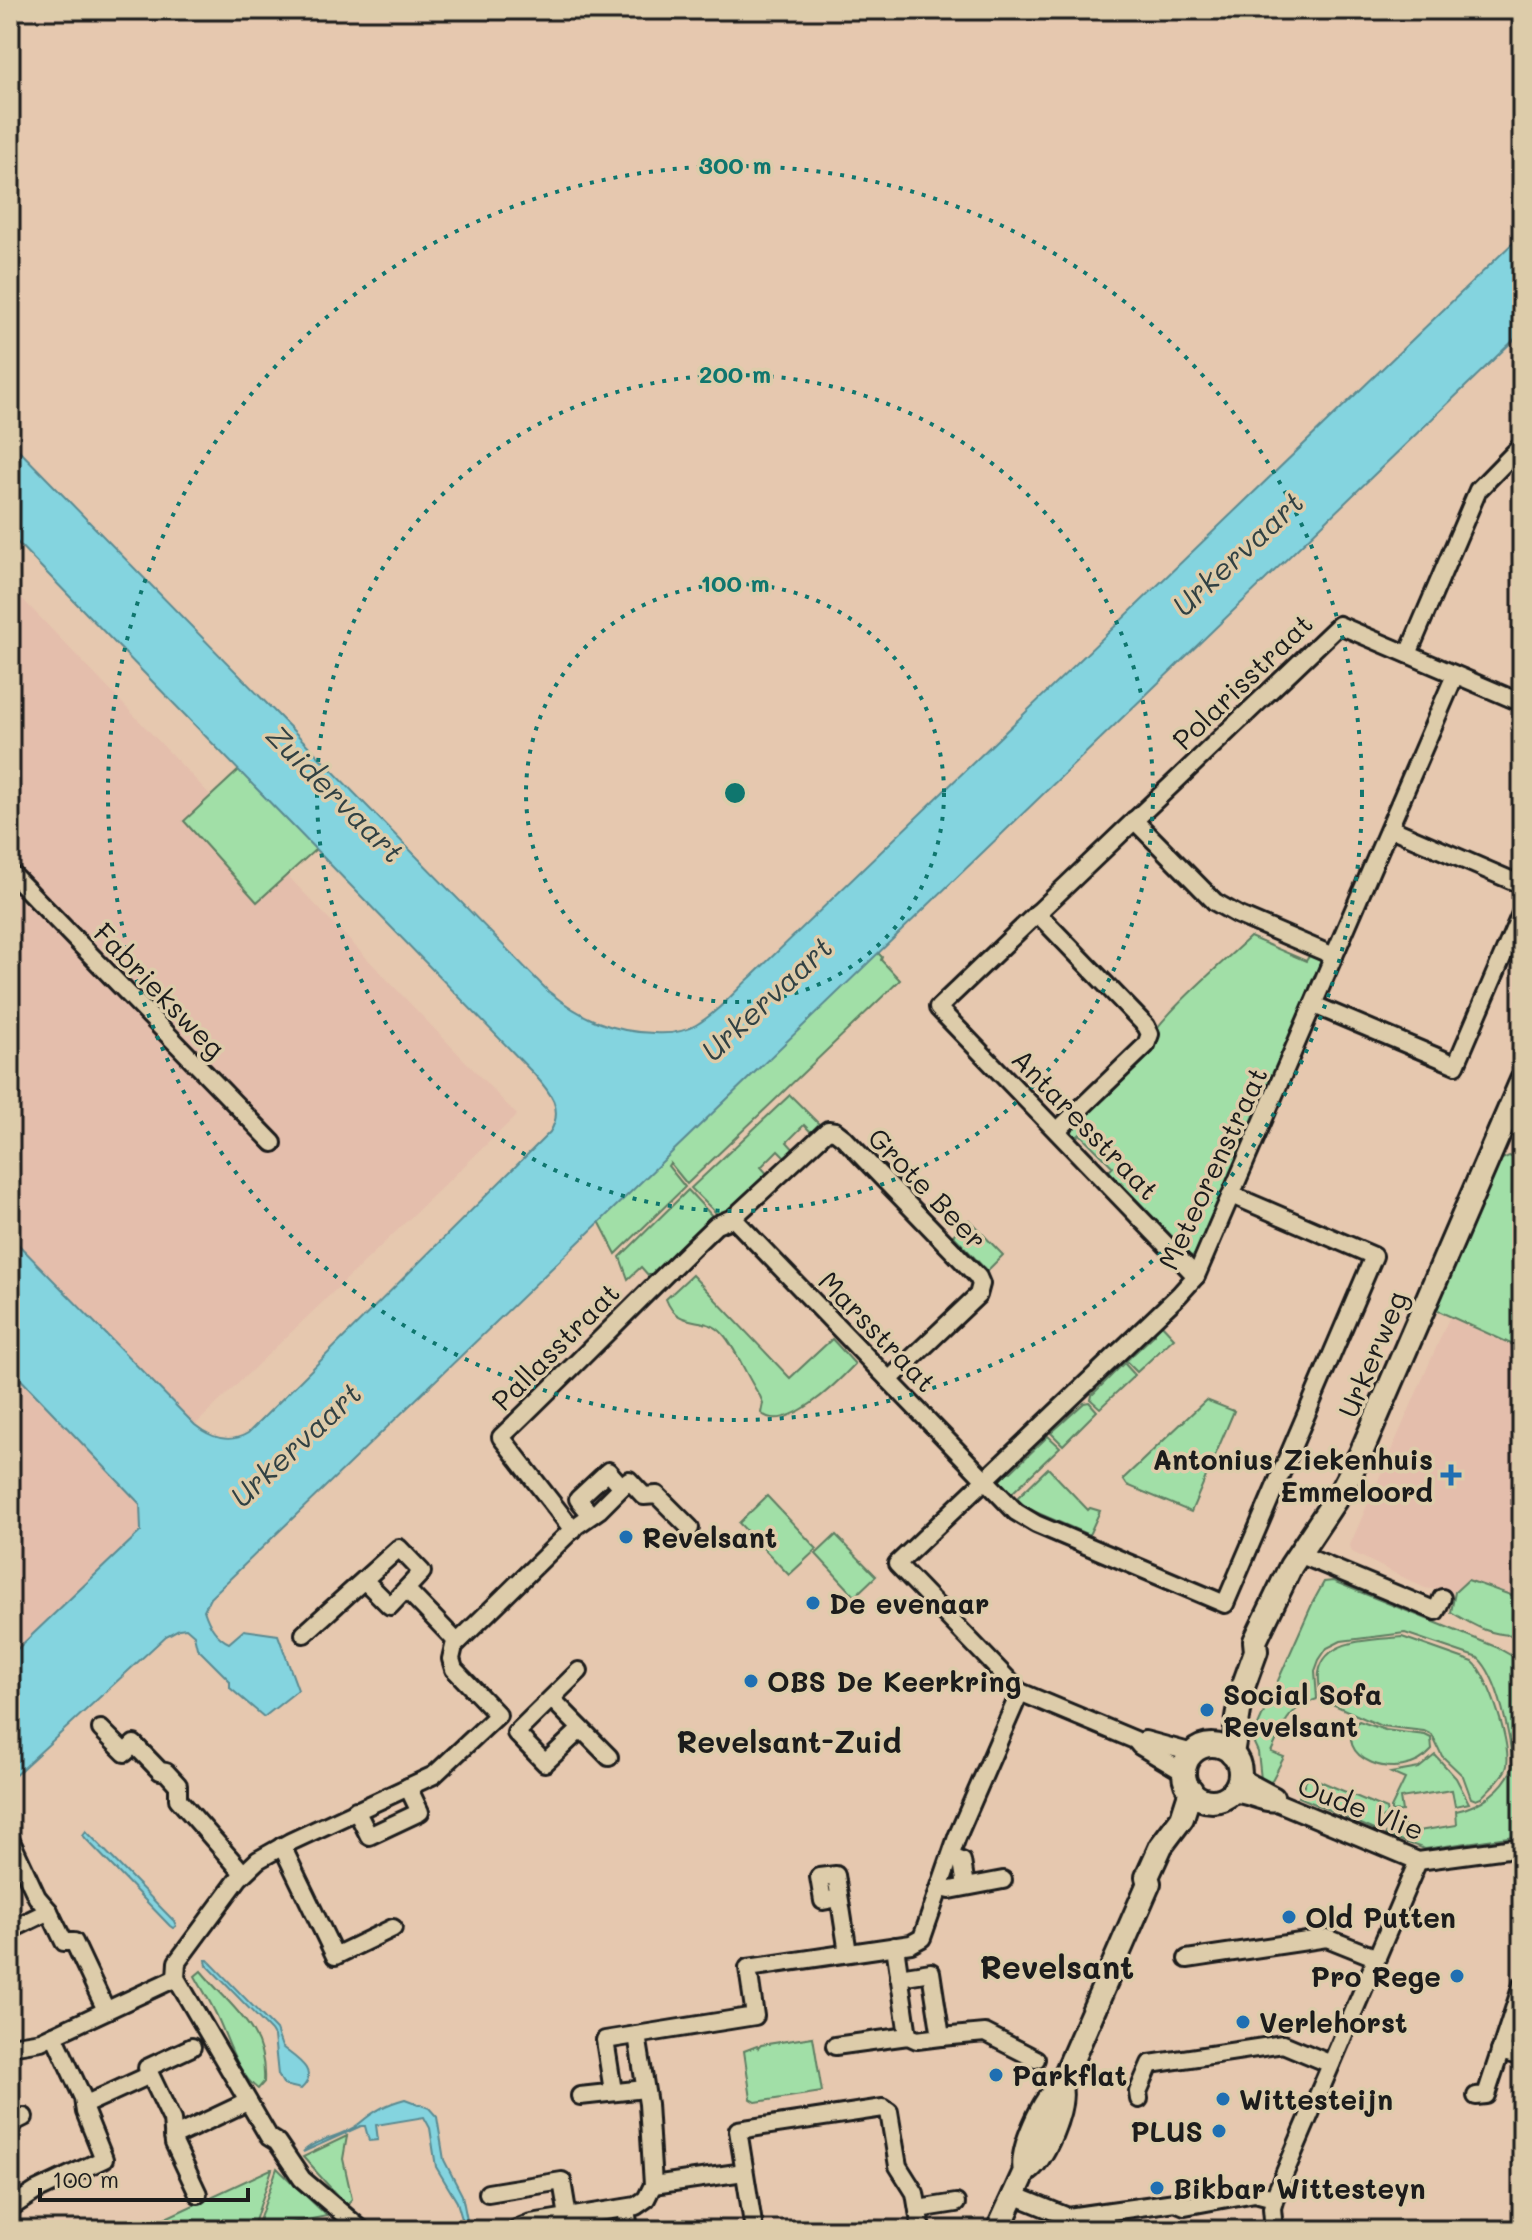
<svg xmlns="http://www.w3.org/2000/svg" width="1532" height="2240" viewBox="0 0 1532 2240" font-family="Mali,sans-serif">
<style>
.built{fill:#e4beac}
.green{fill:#a1dfa7;stroke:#5e7e62;stroke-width:2}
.water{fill:#84d4df;stroke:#5a8a91;stroke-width:2}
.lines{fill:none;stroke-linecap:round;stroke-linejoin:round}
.street-casing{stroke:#1c1c1c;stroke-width:22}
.secondary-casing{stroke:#1c1c1c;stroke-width:28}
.street{stroke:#dca;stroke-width:16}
.secondary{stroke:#dca;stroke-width:22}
.ring{fill:none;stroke:#0f766e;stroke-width:4;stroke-dasharray:4 8}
.poi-dot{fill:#1f6fb2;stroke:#dca;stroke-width:3}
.labels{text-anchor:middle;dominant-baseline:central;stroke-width:7;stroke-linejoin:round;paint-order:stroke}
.street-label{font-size:28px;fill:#1c1c1c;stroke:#dca}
.poi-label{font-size:28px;font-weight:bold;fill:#1c1c1c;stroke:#dca;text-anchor:start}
.water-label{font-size:30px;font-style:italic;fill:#314143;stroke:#dca}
.neighbourhood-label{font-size:30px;font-weight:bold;fill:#1c1c1c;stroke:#dca}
.quarter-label{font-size:32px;font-weight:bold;fill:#1c1c1c;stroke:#dca}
.centre{fill:#0f766e;stroke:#dca;stroke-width:4}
.ring-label{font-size:24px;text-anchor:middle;font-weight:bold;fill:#0f766e;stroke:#dca;stroke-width:7;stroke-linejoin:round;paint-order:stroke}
</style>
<rect width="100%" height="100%" fill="#e6c8af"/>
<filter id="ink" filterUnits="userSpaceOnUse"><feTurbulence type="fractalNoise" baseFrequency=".0125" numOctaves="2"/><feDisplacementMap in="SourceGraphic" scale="16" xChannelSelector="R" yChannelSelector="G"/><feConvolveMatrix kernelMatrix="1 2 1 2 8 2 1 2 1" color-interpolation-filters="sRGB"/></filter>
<g filter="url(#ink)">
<!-- built -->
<g class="built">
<path d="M10,586L517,1115L195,1425L152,1534L10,1669Z"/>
<path d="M1453,1309L1522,1345V1604L1425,1588L1352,1552L1350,1545Z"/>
</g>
<!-- green -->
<g class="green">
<path d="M239,770L316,849L257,902L184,821Z"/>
<path d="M1250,937L1306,961L1311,953C1323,959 1322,965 1318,977L1314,976L1303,1004L1305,1005L1214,1217H1211L1196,1252L1197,1254L1188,1257L1106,1174L1113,1167L1080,1134L1073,1140L1069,1125L1080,1114L1089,1113L1136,1068C1137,1033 1223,963 1250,937Z"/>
<path d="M877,952L882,957L881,960L900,980L687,1184L670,1163L668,1166L685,1187L616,1254L599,1221Z"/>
<path d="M790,1095L819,1124L811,1132L804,1125L787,1142L796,1152L788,1160L778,1150L761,1167L770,1177L741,1204L719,1216L691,1188Z"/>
<path d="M1509,1156L1522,1161V1349L1434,1309L1495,1162Z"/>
<path d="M688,1190L715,1219L666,1265L663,1263L649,1276L641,1267L628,1279L620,1257Z"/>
<path d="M969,1220L1003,1255L987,1271L953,1235Z"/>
<path d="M692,1275L790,1378L832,1339L855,1364C838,1382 786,1435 761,1413L763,1403L760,1396C747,1378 736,1348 723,1334C705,1313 678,1331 666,1299Z"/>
<path d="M1160,1323L1174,1338L1137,1372L1126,1361L1155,1334V1328Z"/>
<path d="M1124,1363L1135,1375L1100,1408L1091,1400L1092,1395Z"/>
<path d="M1206,1400L1234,1411L1191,1512L1127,1485L1123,1479Z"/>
<path d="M1089,1402L1097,1411L1063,1445L1051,1433L1084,1403Z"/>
<path d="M1048,1436L1060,1447L1011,1494L999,1482L1005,1471L1011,1472Z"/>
<path d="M1048,1468L1088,1510L1090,1508L1100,1511L1089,1535L1031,1510L1016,1499Z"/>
<path d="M767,1496L817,1549L789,1575L739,1523Z"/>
<path d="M836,1535L876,1576L855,1596L816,1554Z"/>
<path d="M1468,1580L1522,1599V1634C1494,1638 1474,1626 1451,1612L1455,1592Z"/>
<path d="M1333,1581L1496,1647L1521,1661L1522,1835L1425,1849L1385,1835L1398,1821L1403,1820L1405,1833L1457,1825L1456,1811C1480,1806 1504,1790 1513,1766C1510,1737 1499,1677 1478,1658L1405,1633L1341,1641L1327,1648L1319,1660L1315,1671L1317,1699C1286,1709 1284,1725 1271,1752L1284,1757L1270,1784L1261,1779L1258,1752L1252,1739L1313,1602L1324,1582Z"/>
<path d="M1402,1637L1473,1662C1488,1674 1514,1750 1506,1769C1501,1779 1489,1789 1481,1798L1476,1800L1471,1798L1463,1776L1442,1756L1432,1735L1424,1731L1381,1726L1321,1699C1320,1691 1318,1680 1319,1673C1324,1637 1376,1640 1402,1637Z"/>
<path d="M1359,1721L1385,1730L1425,1735L1431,1738L1432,1750C1399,1788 1327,1755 1359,1721Z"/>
<path d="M1435,1755L1456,1778L1469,1803L1455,1806L1452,1790L1400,1798L1402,1811L1391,1812V1808L1405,1779L1391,1773L1419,1768Z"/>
<path d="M1308,1776L1386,1809L1387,1815L1382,1818L1377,1831L1299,1797Z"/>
<path d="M201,1971C232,2009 267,2028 264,2082L258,2089C235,2072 227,2034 214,2010C208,1998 201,1987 195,1976Z"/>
<path d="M813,2037L822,2092L756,2102L751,2099L744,2051L757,2046L758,2048L761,2045Z"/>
<path d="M347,2136L343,2159L352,2199L348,2203H344L303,2157Z"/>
<path d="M277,2168L281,2172L327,2216L256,2230Z"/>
<path d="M272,2169L252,2230H140L271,2169Z"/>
</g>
<!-- water -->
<g class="water">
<path d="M1522,234V332L210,1598L204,1610C208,1623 216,1637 229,1643L244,1630L278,1635L298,1690L264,1717L230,1688V1681L197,1648L194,1635L186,1628L179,1629L166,1636L10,1780V1656L141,1531L140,1504L10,1368V1236L195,1425C211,1438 230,1444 248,1433L550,1132C565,1108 549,1091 533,1073L10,535V441L548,991C581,1018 611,1032 654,1033C668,1034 684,1032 696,1025C717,1013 734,992 752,976Z"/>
<path d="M86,1831L174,1921L176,1926L173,1928L170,1926L86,1839L83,1835Z"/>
<path d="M206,1960H208L276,2030L282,2047C294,2057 321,2071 301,2089L284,2085L278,2075L274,2036L271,2031L207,1965Z"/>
<path d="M405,2099L429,2108L437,2117L444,2160L462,2195L469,2230L464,2226L457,2202L436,2167L430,2128L424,2117L376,2125L378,2140L369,2141L365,2126H361L303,2152C316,2138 344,2137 360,2123C374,2111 386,2104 405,2099Z"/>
</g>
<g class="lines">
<defs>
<g id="street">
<path d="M1408,654L1478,490L1522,445"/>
<path d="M1134,820L1215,902L1238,915L1334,956"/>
<path d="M1390,828L1522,885"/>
<path d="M10,872L273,1143"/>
<path d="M1037,913L1146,1026L1150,1034L1146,1045L1057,1131"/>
<path d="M1314,1005L1456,1065L1522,911"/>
<path d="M733,1218L1016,1512L1036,1524L1225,1604L1374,1256L1232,1195"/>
<path d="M1196,1276L938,1008L1339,625L1522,703"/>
<path d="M591,1515L578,1499L608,1471L622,1487"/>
<path d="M573,1530L501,1437C574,1367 643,1295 716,1225L733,1218L828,1130L835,1131L844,1138L978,1277L981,1284L978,1295L889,1380"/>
<path d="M1299,1554L1436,1611L1442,1598"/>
<path d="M407,1590L457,1642"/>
<path d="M304,1634L399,1548L422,1572L390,1606L365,1581"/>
<path d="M579,1671L516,1733L545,1763L581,1729"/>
<path d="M552,1699L609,1757"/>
<path d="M101,1729L125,1753L134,1744L160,1771L166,1772L178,1785V1799L243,1873"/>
<path d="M1145,1740L1193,1753"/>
<path d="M1185,1773L1140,1746L1135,1740L1020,1692L897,1564L1179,1295L1196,1276L1455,675"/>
<path d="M1240,1774L1247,1781L1275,1796"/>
<path d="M1230,1794C1247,1792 1262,1805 1277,1802L1418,1861L1522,1847"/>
<path d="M356,1810L369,1836L420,1812L408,1787"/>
<path d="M10,1839L37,1897L49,1911L64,1942H74L106,2010"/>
<path d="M282,1846L335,1956L393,1928"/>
<path d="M951,1857L962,1861L966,1886"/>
<path d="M940,1888L950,1890L1003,1880"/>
<path d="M839,1898L823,1901L819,1877L836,1875L848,1953"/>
<path d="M10,1930L49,1911"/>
<path d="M895,1946L908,2036"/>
<path d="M1187,1959L1327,1938L1377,1958"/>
<path d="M941,2037L985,2033L1036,2059"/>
<path d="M10,2046L41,2041L176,1978"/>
<path d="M835,2046L908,2036L917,2040L941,2037L931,1972L899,1977"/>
<path d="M192,2047L147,2068L172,2120L174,2143L198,2194"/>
<path d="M1500,2051L1522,2057"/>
<path d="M613,2091L605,2040L755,2016L748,1968L911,1944L922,1938L957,1837L1020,1692"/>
<path d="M580,2096L645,2089"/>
<path d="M1476,2096L1486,2095L1522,1985"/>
<path d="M1139,2099L1138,2092L1150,2064L1283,2044L1331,2064"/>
<path d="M84,2105L150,2075"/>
<path d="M10,2124L24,2117"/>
<path d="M173,2137L247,2102"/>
<path d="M653,2185L744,2172"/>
<path d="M488,2193L562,2181L568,2217"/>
<path d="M1014,2195L1068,2217L1175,2202L1185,2206L1255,2193L1274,2198"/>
<path d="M10,2208L36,2191L104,2159L85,2112L83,2098L54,2035"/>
<path d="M626,2208L629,2230"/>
<path d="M918,2209L956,2203"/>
<path d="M362,2230L302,2179L277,2142L269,2137L176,1978L177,1962L239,1878L258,1860L290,1842L434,1775L498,1715L454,1669L451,1659L454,1646L576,1526L599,1510L629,1480L644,1496L657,1495L690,1528"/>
<path d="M514,2230L531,2223L636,2206L646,2199L653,2185L648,2104L637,2035"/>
<path d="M754,2230L738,2130L883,2108L889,2112L898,2166L915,2193L921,2229"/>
<path d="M1274,2230L1272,2208L1277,2191L1418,1861"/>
</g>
<g id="secondary">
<circle cx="1212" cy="1773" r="28"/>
<path d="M1232,1754L1243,1687L1256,1651L1255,1641L1291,1566L1341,1491L1361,1453L1522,1080"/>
<path d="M1025,2171C1043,2161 1065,2107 1060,2087"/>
<path d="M998,2230L1025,2171C1020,2151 1044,2098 1060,2087L1149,1883L1147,1877L1161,1846L1182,1818L1191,1790"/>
</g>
</defs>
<!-- street casing -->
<use href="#street" class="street-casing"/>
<!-- secondary casing -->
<use href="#secondary" class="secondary-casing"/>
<!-- street -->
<use href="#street" class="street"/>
<!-- secondary -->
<use href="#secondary" class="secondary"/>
</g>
</g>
<!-- distance rings -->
<g class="ring">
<circle cx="735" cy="793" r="209"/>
<circle cx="735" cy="793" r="418"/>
<circle cx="735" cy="793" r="627"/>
</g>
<!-- markers -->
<g class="poi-dot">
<path d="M1447 1463h8v8h8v8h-8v8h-8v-8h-8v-8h8z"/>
<circle cx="626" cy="1537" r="8"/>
<circle cx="813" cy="1603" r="8"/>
<circle cx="751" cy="1681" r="8"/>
<circle cx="1207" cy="1710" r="8"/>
<circle cx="1289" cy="1917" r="8"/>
<circle cx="1457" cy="1976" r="8"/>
<circle cx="1243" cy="2022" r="8"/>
<circle cx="996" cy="2075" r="8"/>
<circle cx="1223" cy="2099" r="8"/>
<circle cx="1219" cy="2131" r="8"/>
<circle cx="1157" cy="2188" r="8"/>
</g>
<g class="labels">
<!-- street labels -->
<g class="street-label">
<text transform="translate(1242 681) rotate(-44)">Polarisstraat</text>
<text transform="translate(160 990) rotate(46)">Fabrieksweg</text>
<text transform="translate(1086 1124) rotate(46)">Antaresstraat</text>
<text transform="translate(1212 1168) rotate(-65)">Meteorenstraat</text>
<text transform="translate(928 1188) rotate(46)">Grote Beer</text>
<text transform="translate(878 1331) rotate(46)">Marsstraat</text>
<text transform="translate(555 1346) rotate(-45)">Pallasstraat</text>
<text transform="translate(1372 1354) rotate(-67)">Urkerweg</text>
<text transform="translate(1361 1807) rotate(21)">Oude Vlie</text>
</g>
<!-- poi labels -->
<g class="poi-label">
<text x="1433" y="1459" text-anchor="end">Antonius Ziekenhuis<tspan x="1433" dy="32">Emmeloord</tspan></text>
<text x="642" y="1537">Revelsant</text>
<text x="829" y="1603">De evenaar</text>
<text x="767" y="1681">OBS De Keerkring</text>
<text x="1223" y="1694">Social Sofa<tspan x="1223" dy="32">Revelsant</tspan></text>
<text x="1305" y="1917">Old Putten</text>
<text x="1441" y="1976" text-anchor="end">Pro Rege</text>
<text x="1259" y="2022">Verlehorst</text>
<text x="1012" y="2075">Parkflat</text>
<text x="1239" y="2099">Wittesteijn</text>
<text x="1203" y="2131" text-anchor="end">PLUS</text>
<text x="1173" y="2188">Bikbar Wittesteyn</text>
</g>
<!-- water labels -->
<g class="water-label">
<text transform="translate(1237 553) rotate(-43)">Urkervaart</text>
<text transform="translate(336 793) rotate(45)">Zuidervaart</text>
<text transform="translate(766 998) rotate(-43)">Urkervaart</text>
<text transform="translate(295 1444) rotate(-43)">Urkervaart</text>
</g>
<!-- neighbourhood labels -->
<g class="neighbourhood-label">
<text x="789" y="1741">Revelsant-Zuid</text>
</g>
<!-- quarter labels -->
<g class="quarter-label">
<text x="1057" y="1966">Revelsant</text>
</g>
</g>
<circle cx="735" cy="793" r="12" class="centre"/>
<g class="ring-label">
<text x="735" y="174">300 m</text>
<text x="735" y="383">200 m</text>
<text x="735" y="592">100 m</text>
</g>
<!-- margin -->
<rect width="1532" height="2240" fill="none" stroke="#dca" stroke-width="40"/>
<rect x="20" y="20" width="1492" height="2200" fill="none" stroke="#1c1c1c" stroke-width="3" filter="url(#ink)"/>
<!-- scale -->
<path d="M40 2188v12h208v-12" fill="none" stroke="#1c1c1c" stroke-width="4"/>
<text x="52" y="2188" font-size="24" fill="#1c1c1c" stroke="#ddccaa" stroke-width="6" paint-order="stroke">100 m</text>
</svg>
